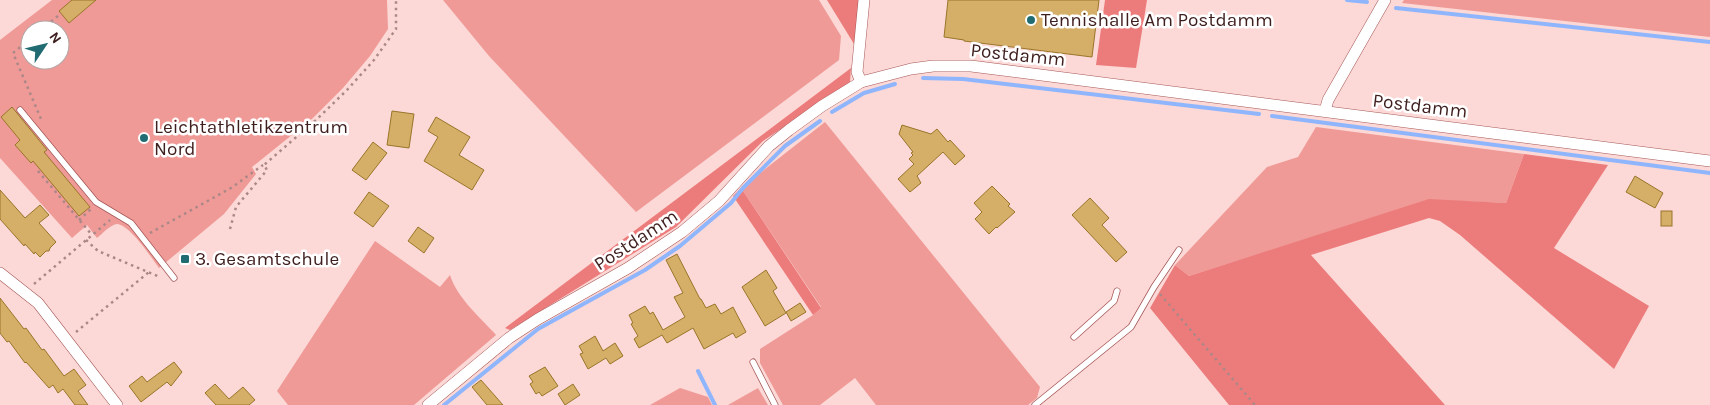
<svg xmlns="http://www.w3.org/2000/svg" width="1710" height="405" viewBox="0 0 1710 405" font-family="Karla,sans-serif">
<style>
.green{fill:#ef9a97;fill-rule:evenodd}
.forest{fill:#ec7c7b}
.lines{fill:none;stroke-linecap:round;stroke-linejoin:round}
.stream{stroke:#8fb6fd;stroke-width:4}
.building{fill:#d5af67;stroke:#99752a}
.lane-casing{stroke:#a55857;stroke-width:7}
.street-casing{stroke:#a55857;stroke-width:12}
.path{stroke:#ab8887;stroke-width:2.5;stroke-dasharray:2.5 4;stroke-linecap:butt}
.lane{stroke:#fff;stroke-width:5.5}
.street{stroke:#fff;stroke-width:11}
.poi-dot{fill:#216c72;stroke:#fff;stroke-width:2}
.labels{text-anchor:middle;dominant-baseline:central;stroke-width:5;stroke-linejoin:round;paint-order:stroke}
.poi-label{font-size:19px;fill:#3f1e1e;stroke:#fff;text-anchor:start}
.street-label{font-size:19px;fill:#3f1e1e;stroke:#fff}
</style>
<rect width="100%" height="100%" fill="#fcd8d6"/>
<!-- green -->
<g class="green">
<path d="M52,0H387L388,29L370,56L343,88L313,118L252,167L256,174L224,214L159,268C151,257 130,225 117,224C111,224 102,234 97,238L87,225L72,238L0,158V40ZM30,30H60V60H30Z"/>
<path d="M443,0H819L841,36L839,60L636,212L489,56Z"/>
<path d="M1404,0H1710V37L1402,3Z"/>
<path d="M825,122L1040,387L1037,398L1028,405H876L855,378L820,405H783L760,363V349L813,315L821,307L741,188Z"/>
<path d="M1316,127L1524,154L1506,203L1429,200L1189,276L1175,265L1267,167L1298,157Z"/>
<path d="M375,241L440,287L450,275C457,298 480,317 496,335L414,405H288L277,391Z"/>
<path d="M680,388L708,397L712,405H650Z"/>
<path d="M758,388L768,405H728Z"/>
</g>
<!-- forest -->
<g class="forest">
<path d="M827,0H861L854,44Z"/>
<path d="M1105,0H1147L1136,68L1096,65Z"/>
<path d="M851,68L850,82L763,141L676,227L510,330L505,328Z"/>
<path d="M1524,154L1608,165L1554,248L1649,306L1614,369L1460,235L1440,221L1429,218L1311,255L1445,405H1229L1150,308L1175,265L1189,276L1429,199L1506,203Z"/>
<path d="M741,188L821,308L813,315L733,196Z"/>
</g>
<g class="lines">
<!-- stream -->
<g class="stream">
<path d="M1347,0L1367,2"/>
<path d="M1396,8L1710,42"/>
<path d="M923,78L963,79L1259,114"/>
<path d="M832,112L864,93L895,84"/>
<path d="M1272,116L1710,173"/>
<path d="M698,371L715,405"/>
<path d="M444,405L538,329L645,270L680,246L731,203L743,188L785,146L820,121"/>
</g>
</g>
<!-- building -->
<g class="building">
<path d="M72,0H96L69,23L59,11Z"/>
<path d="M948,0H1099L1092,57L964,41V40L944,37Z"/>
<path d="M12,107L47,150L44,152L90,207L79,216L33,161L31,163L15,145L20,140L1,117Z"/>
<path d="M392,111L414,114L409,148L387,145Z"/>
<path d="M436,117L470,137L459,155L484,170L472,190L424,161L438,137L428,131Z"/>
<path d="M902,125L931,134L937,129L948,142L950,140L965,156L955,165L943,152L917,176L921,183L910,192L898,179L914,164L909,159L913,155L911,153L913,152L899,134Z"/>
<path d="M373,142L387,153L366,180L352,170Z"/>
<path d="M1635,176L1663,193L1655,208L1626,192Z"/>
<path d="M992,186L1010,204L1008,206L1015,212L997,228L996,227L989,234L975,219L982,212L974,203Z"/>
<path d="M0,190L25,218L40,205L49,215L39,223L56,242L50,248L49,251H46L40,257L35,252L34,254L25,244L24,246L0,219Z"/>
<path d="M369,192L389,206L373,227L354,213Z"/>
<path d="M1090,198L1109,218L1102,225L1127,252L1116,262L1072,215Z"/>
<rect x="1661" y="211" width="11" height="15"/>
<path d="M418,227L434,238L424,253L408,241Z"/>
<path d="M677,254L700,299H701L706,308L715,304L721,314L733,307L746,332L736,338L733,333L704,349L693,328L667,343L662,335L639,348L634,339L638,336L631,324L633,323L629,315L645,306L650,314L653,312L663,330L685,317L674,297L683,293L666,260Z"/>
<path d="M766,270L777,288L773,291L786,313L765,326L742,287Z"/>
<path d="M0,298L24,329L26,328L42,350L44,349L64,376L74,369L86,385L78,391L88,405H75L63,389L58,393L53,385L49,388L26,362L25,363L9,341L7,342L0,333Z"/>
<path d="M800,303L806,312L791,321L786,312Z"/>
<path d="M595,336L603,351L615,343L623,356L610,364L606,358L588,369L580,354L583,353L579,346Z"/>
<path d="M174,362L182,372L171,386L167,382L141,402L129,386L142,376L147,382Z"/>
<path d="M545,367L558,386L542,396L539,392L536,394L530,384L533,382L529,376Z"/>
<path d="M481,380L503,405H487L472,387Z"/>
<path d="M215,384L229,399L243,387L255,400L249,405H216L205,393Z"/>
<path d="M573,384L580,395L565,405L558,394Z"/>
</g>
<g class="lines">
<defs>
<g id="lane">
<path d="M20,110L96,202L131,223L174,278"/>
<path d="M1074,337L1114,301L1117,291"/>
<path d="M753,362L775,405"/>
<path d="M1035,405L1131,327L1154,287L1179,250"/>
</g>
<g id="street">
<path d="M861,82L857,72L864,0"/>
<path d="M1325,111L1328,100L1385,0"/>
<path d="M0,273L38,303L117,405"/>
<path d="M428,405L509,338L538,319L628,268L682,232L719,201L769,146L789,130L822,106L861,82L911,69L933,66H971L1710,161"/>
</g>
</defs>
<!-- lane casing -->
<use href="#lane" class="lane-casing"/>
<!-- street casing -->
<use href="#street" class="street-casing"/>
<!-- path -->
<g class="path">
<path d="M41,30L59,15"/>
<path d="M30,39L13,53L41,119"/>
<path d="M38,171L92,235"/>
<path d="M79,220L91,209"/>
<path d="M230,229L236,207L267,170L264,165L316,120L347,90L374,60L396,29V0"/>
<path d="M150,233L231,188L263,165"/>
<path d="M86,240L98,251L160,277"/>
<path d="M34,284L110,220"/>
<path d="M1160,294L1255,405"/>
<path d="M76,332L149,272"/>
</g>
<!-- lane -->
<use href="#lane" class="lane"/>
<!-- street -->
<use href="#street" class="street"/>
</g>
<!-- markers -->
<g class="poi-dot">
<circle cx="1031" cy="20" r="5"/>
<circle cx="144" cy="138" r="5"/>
<rect x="180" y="254" width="10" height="10" rx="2.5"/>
</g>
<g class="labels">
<!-- poi labels -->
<g class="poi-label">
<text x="1041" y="20">Tennishalle Am Postdamm</text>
<text x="154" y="127">Leichtathletikzentrum<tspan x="154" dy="22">Nord</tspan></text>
<text x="195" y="259">3. Gesamtschule</text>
</g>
<!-- street labels -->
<g class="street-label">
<text transform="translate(1018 55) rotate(6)">Postdamm</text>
<text transform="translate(1420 106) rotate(7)">Postdamm</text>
<text transform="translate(636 240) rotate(-33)">Postdamm</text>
</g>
</g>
<!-- north arrow -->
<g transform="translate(45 45) rotate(55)"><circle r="24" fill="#ffffff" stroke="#b2a5a5"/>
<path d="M0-4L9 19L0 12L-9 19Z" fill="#216c72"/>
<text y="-8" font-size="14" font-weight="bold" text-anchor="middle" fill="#3f1e1e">N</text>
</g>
</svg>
